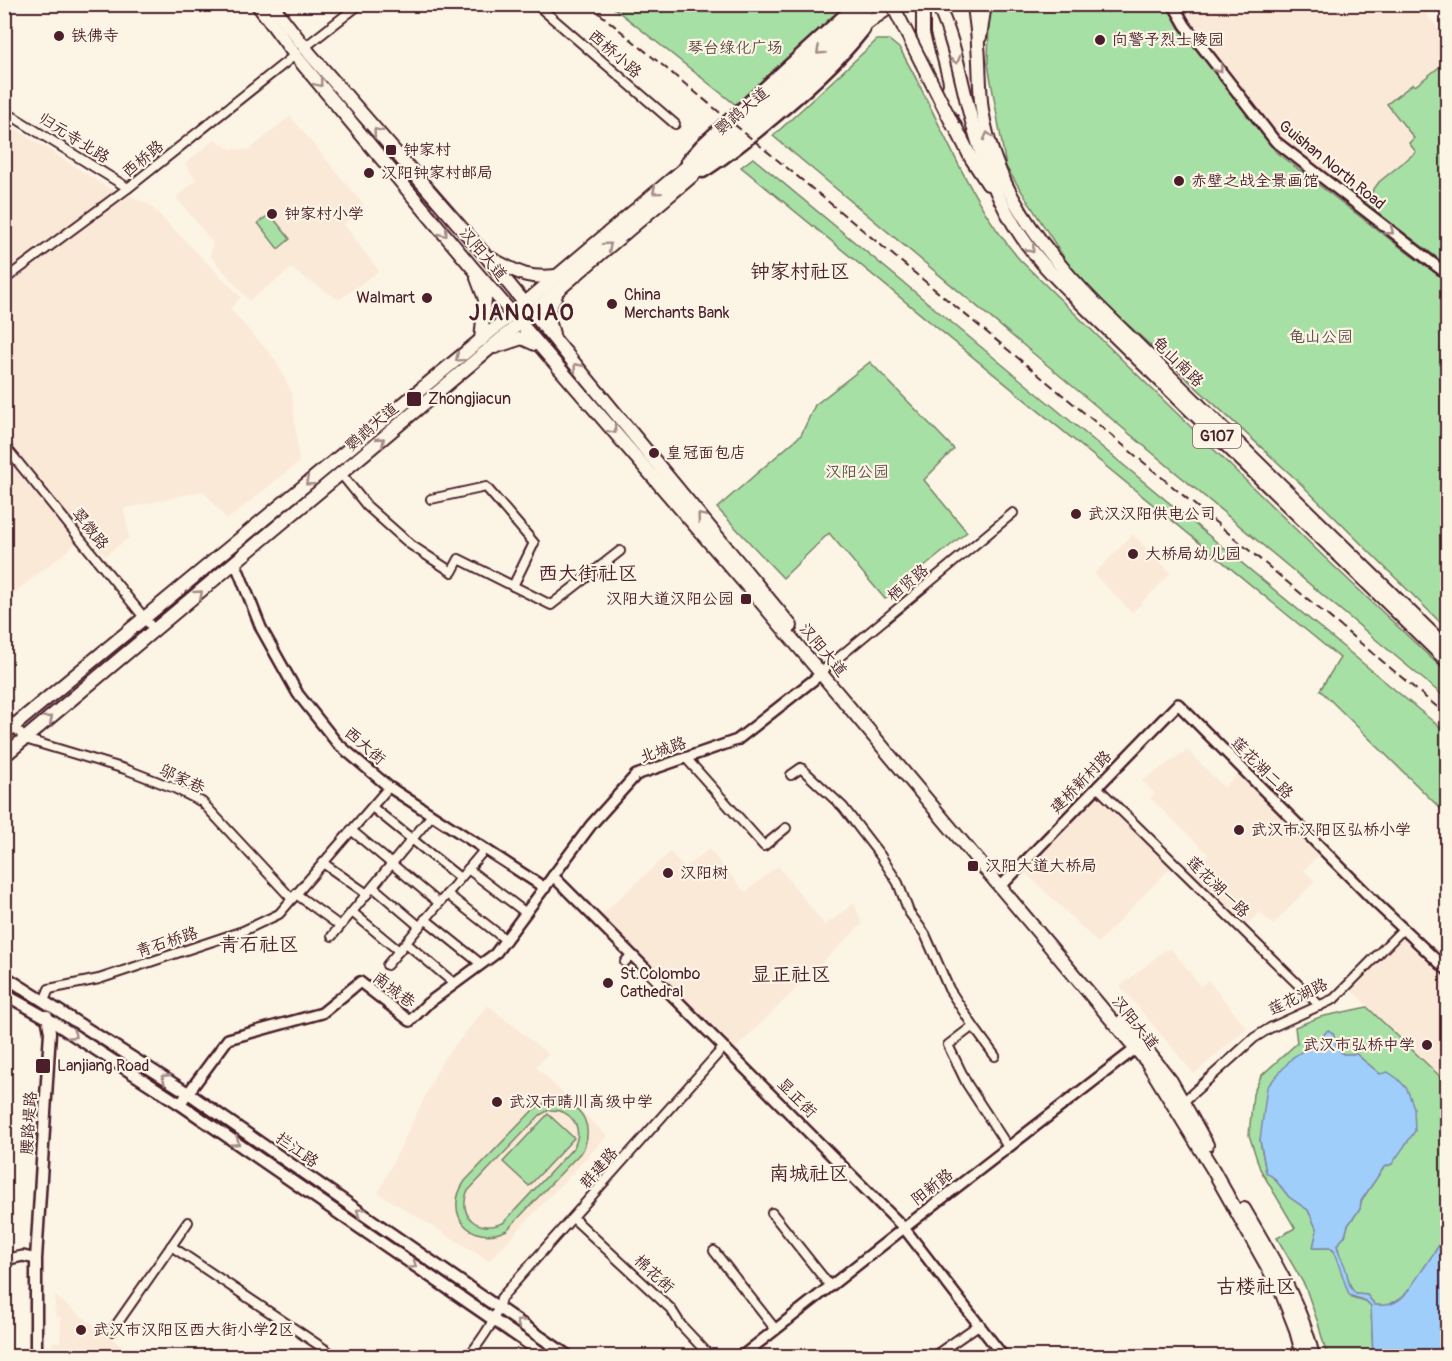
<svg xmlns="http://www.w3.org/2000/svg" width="1452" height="1361" viewBox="0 0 1452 1361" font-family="Pangolin,'LXGW WenKai TC',sans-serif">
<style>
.built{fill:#fbe9d8}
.green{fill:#a7e0a4;stroke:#788068;stroke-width:1.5;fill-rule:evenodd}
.water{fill:#a0cefb;stroke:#7e88a8;stroke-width:1.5}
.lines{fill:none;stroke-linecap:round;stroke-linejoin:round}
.minor-casing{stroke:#4a1f2b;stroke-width:12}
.tertiary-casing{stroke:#4a1f2b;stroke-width:14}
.secondary-casing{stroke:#4a1f2b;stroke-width:15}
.primary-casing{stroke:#4a1f2b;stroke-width:16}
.trunk-casing{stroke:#4a1f2b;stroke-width:16}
.minor{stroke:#fcf5e5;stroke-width:8}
.tertiary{stroke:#fcf5e5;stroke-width:9}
.secondary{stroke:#fcf5e5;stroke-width:10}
.primary{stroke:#fcf5e5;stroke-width:12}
.trunk{stroke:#fcf5e5;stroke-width:12}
.rail{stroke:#4a1f2b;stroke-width:2;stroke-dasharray:9 4.5;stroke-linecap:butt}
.trunk-bridge-casing{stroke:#4a1f2b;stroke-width:16;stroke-linecap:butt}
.trunk-bridge{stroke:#fcf5e5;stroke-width:12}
.oneway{stroke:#a38a88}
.poi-dot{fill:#4a1f2b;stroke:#fcf5e5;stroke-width:2}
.labels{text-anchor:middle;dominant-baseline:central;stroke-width:4.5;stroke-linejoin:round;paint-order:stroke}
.shield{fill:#fcf5e5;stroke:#7f5f63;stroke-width:1.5}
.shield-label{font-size:15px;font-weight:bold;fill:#4a1f2b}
.poi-label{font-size:16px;fill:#4a1f2b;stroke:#fcf5e5;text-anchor:start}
.park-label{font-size:16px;fill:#614f49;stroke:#fcf5e5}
.street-label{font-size:16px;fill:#4a1f2b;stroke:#fcf5e5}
.quarter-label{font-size:20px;fill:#4a1f2b;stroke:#fcf5e5}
.district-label{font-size:22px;font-weight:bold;letter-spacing:1.5px;fill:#4a1f2b;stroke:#fcf5e5}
</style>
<rect width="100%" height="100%" fill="#fcf5e5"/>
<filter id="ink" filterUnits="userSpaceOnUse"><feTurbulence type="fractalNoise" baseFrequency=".0167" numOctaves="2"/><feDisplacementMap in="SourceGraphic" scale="12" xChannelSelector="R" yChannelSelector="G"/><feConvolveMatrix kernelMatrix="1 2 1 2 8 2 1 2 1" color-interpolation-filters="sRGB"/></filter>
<g filter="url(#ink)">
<!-- built -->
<g class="built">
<path d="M1180,5H1436L1426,13L1447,40V61L1415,86L1413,84L1414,139L1417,152L1380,181L1364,203L1281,139Z"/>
<path d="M290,116L364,205L344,224L379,271L339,300L291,269L249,301L210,255L213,243L176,197L196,180L185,164L215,139L228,148L249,150Z"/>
<path d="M5,122L105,186L149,204L241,297L230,309L275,359L292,393L299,462L227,520L203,491L124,509L129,538L105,556L87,535L5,600Z"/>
<path d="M1133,534L1171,573L1132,613L1094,574Z"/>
<path d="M1187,750L1224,787L1238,774L1319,855L1304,870L1315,881L1273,925L1260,912L1245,926L1190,873L1208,854L1150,798L1155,794L1142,781Z"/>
<path d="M1098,795L1172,866L1098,943L1024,871Z"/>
<path d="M709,849L745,892L778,866L825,925L854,903L862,924L734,1050L600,916L670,852L684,868Z"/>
<path d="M1403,935L1447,980V1083L1351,990Z"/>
<path d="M1171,949L1201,986L1208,980L1247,1028L1194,1074L1120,986L1165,950Z"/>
<path d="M488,1005L548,1054L536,1067L607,1136L489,1261L378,1193L442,1061Z"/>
<path d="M55,1296L135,1356H52V1342H60L61,1318L55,1316Z"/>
</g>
<!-- green -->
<g class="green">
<path d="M610,5H847L846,8L736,105Z"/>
<path d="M993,5H1168L1179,27L1277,153L1413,257L1447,281V629L1299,482L1077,278L1006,167L988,64L989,20Z"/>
<path d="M877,40H889L900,49C941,120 965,196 1020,260L1321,554L1447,673V699L773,136Z"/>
<path d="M1447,61V265L1364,203L1379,182L1416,152L1409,143L1414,138L1387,104L1413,84L1415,86Z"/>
<path d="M753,158L1447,733V815L1320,690L1340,658L741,167Z"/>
<path d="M270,214L290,239L278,249L258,223Z"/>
<path d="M870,362L954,449L924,480L967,532L885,599L829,533L783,578L717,508L801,435L815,405Z"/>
<path d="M1367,1007L1447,1083V1233L1409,1292L1399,1300L1385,1306L1375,1305L1367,1295C1362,1293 1357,1295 1353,1291C1351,1289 1338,1250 1337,1245L1345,1236L1348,1225L1360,1209L1361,1201L1384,1167L1392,1164L1380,1074L1356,1054H1343L1337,1048L1333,1033L1292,1058L1260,1140L1266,1172L1274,1178L1289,1197L1308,1210L1317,1230L1313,1248H1331C1340,1260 1345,1282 1352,1297L1366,1301L1371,1306L1373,1356H1327L1318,1323L1305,1286L1277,1238L1295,1228L1260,1169L1249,1135L1253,1094L1261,1076L1297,1043L1295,1027L1320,1017Z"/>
<path d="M560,1100C585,1108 593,1128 583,1150L507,1230C471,1247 442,1214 465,1181L533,1110C542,1103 549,1101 560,1100ZM549,1110C571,1109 584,1127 574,1147L503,1223C479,1233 458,1218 467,1192L540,1115Z"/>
<path d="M548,1114L574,1138L529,1186L503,1162Z"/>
</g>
<!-- water -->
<path class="water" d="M1328,1030L1333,1033L1337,1048L1343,1054H1356L1380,1074L1388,1072L1398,1079L1407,1089L1414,1108L1415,1131L1392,1164L1384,1167L1361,1201L1360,1209L1348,1225L1345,1236L1337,1245C1338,1255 1344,1261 1346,1270C1349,1280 1348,1286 1356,1294L1367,1295L1375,1305C1402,1308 1408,1290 1421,1272C1430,1259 1439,1246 1447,1233V1356H1373L1371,1306L1366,1301L1349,1295L1334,1251L1331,1248H1313L1317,1230L1308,1210L1289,1197L1274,1178L1266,1172L1260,1140L1267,1087L1292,1058L1304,1050L1307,1043H1316Z"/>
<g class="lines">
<defs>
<g id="minor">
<path d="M536,4L675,124"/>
<path d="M305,47L360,4"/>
<path d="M4,111L128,188"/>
<path d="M4,280L128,188L295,55"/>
<path d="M4,445L155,631"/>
<path d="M342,475L367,506L411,545L452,572L459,559L551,605L620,551"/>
<path d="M431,499L486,487L534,543L513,586"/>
<path d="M821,674L826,668L1013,513"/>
<path d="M4,714L25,739L125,769L174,788L202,802L292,899"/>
<path d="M686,758L764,846L786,828"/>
<path d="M791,775L801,768L843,807L880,855L898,883L909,912L925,934L949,989L973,1026L948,1045L967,1084L1008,1147"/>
<path d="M1097,787L1320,1006"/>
<path d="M372,807L460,878"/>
<path d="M351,830L439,903"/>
<path d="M323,863L367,894"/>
<path d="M468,869L526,913"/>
<path d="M373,887L419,926"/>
<path d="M296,894L340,926"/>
<path d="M447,894L506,940"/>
<path d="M352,912L399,951"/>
<path d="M425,919L481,964"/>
<path d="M332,936L432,815"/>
<path d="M406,943L455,984"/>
<path d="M625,962L631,955"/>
<path d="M387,965L485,849"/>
<path d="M44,1001L49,989L99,979L243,931L279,914L389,787"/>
<path d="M973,1026L995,1056"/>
<path d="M1183,1102L1254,1038L1270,1028L1334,999L1403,929"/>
<path d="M772,1213L830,1286"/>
<path d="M573,1218L671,1309L681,1325L710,1356"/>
<path d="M171,1246L335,1356"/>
<path d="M714,1251L776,1330"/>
<path d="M112,1331L188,1222"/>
<path d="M469,1356C482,1339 497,1319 501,1298L723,1048"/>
<path d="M934,1356L980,1324"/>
</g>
<g id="tertiary">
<path d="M1173,4L1185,25L1275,141L1448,275"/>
<path d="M235,562L261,628L298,694L337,743L389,787L545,888"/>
<path d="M553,876L904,1228L1003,1356"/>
<path d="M1006,881L1178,704L1378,905L1448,971"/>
<path d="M180,1104L228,1039L322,1013L360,982L410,1021L427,1004L495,954L591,825L636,775L737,740L821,674"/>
<path d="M4,1260L23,1256L36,1259"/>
<path d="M742,1356L904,1228L1139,1046"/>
</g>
<g id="secondary">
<path d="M687,161L701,145L843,16L860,4"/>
<path d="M703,172C729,156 751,137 774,118C806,91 838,63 864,30"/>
<path d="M4,976L188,1093L568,1356"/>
<path d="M4,994L47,1018L180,1104L546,1356"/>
<path d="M36,1356V1259L50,1032L47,1016"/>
</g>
<g id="primary">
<path d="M257,4L295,55L471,266L761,602L1147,1062L1212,1168L1281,1291L1295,1327L1303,1356"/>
<path d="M271,4L310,54L485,255L791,626"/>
<path d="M980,37L985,4"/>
<path d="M490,258C517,272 525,279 556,276"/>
<path d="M477,278L485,299L481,340"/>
<path d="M553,334L547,313L556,295"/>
<path d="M495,347L522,338L535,344"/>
<path d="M4,734L512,314L775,92L870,5"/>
<path d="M4,756L520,323C606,248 694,175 781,100C818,68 853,28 896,4"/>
<path d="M1123,1020L1171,1081L1207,1145"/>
<path d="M1244,1209C1272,1258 1300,1301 1313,1356"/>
</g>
<g id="trunk">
<path d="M923,4V34L936,83"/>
<path d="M937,4C957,44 962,90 975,132C988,178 1007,222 1038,258C1052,275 1068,290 1083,305L1448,662"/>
<path d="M974,4C975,18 978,32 978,46C980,67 979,89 982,110C994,187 1041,248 1094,302L1448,649"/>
<path d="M864,12L865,4"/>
<path d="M951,118L971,158L988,184"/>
</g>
</defs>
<!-- minor casing -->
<use href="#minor" class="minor-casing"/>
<!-- tertiary casing -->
<use href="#tertiary" class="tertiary-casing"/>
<!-- secondary casing -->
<use href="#secondary" class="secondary-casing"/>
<!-- primary casing -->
<use href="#primary" class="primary-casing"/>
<!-- trunk casing -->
<use href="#trunk" class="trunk-casing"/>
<!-- minor -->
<use href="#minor" class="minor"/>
<!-- tertiary -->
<use href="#tertiary" class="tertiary"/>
<!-- secondary -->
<use href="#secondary" class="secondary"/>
<!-- primary -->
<use href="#primary" class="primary"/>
<!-- trunk -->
<use href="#trunk" class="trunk"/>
<!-- rail -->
<path class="rail" d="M588,4L1052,386L1448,716"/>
<defs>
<path id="trunk-bridge" d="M892,4L954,127"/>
</defs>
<!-- trunk-bridge casing -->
<use href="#trunk-bridge" class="trunk-bridge-casing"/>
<!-- trunk-bridge -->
<use href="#trunk-bridge" class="trunk-bridge"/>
</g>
<!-- one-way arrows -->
<defs><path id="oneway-chevron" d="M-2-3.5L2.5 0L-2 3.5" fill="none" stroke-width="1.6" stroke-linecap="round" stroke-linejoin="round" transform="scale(1.5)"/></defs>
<g class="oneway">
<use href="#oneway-chevron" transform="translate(820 51) rotate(138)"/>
<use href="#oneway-chevron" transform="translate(956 60) rotate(74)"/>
<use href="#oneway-chevron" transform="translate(1219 69) rotate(53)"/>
<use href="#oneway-chevron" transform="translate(319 83) rotate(50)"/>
<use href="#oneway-chevron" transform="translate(377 132) rotate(-130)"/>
<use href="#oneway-chevron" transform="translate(988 136) rotate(-105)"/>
<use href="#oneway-chevron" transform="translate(656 191) rotate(140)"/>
<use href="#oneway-chevron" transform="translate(1390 231) rotate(38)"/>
<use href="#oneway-chevron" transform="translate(444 233) rotate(51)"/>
<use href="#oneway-chevron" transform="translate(608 246) rotate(-40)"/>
<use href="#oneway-chevron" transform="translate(1031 249) rotate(53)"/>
<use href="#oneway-chevron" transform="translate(459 358) rotate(140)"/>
<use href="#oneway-chevron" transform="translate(577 367) rotate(-130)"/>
<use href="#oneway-chevron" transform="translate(613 430) rotate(49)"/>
<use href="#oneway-chevron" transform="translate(381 441) rotate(-41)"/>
<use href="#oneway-chevron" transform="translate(309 482) rotate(140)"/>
<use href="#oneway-chevron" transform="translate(701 517) rotate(-130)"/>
<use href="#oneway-chevron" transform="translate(199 594) rotate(-41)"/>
<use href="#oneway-chevron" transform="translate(49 719) rotate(-40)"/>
<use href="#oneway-chevron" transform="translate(73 1035) rotate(33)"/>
<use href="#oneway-chevron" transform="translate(165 1078) rotate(-148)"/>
<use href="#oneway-chevron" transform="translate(236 1142) rotate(35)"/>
<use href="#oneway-chevron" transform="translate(360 1212) rotate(-145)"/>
<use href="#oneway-chevron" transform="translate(413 1265) rotate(35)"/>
<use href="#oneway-chevron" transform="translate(520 1323) rotate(-145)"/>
</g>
</g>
<!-- markers -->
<g class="poi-dot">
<circle cx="59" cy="36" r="6"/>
<circle cx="1100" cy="40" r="6"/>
<rect x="385" y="144" width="12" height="12" rx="3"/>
<circle cx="369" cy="173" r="6"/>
<circle cx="1179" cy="181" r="6"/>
<circle cx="272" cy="214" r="6"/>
<circle cx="427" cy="298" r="6"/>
<circle cx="612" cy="304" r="6"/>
<rect x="406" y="391" width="16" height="16" rx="3"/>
<circle cx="654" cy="453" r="6"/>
<circle cx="1076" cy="514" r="6"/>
<circle cx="1133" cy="554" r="6"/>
<rect x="740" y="593" width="12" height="12" rx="3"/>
<circle cx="1239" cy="830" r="6"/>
<rect x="967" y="860" width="12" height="12" rx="3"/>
<circle cx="668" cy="873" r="6"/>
<circle cx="608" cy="983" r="6"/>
<circle cx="1427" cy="1045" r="6"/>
<rect x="35" y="1058" width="16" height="16" rx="3"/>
<circle cx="497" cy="1102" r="6"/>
<circle cx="81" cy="1330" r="6"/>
</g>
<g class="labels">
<!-- shield labels -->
<rect class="shield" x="1193" y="424" width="48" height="24" rx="4.5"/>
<g class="shield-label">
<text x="1217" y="436">G107</text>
</g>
<!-- poi labels -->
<g class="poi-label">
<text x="71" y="36">铁佛寺</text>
<text x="1112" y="40">向警予烈士陵园</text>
<text x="403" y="150">钟家村</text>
<text x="381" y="173">汉阳钟家村邮局</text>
<text x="1191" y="181">赤壁之战全景画馆</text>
<text x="284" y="214">钟家村小学</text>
<text x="624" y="295">China<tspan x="624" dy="18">Merchants Bank</tspan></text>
<text x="415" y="298" text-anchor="end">Walmart</text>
<text x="428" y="399">Zhongjiacun</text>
<text x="666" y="453">皇冠面包店</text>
<text x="1088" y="514">武汉汉阳供电公司</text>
<text x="1145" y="554">大桥局幼儿园</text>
<text x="734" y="599" text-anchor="end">汉阳大道汉阳公园</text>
<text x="1251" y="830">武汉市汉阳区弘桥小学</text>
<text x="985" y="866">汉阳大道大桥局</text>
<text x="680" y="873">汉阳树</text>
<text x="620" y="974">St.Colombo<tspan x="620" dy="18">Cathedral</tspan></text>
<text x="1415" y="1045" text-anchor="end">武汉市弘桥中学</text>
<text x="57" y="1066">Lanjiang Road</text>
<text x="509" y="1102">武汉市晴川高级中学</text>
<text x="93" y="1330">武汉市汉阳区西大街小学2区</text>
</g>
<!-- park labels -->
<g class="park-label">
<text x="735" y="48">琴台绿化广场</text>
<text x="1321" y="337">龟山公园</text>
<text x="857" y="472">汉阳公园</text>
</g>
<!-- street labels -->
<g class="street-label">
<text transform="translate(615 54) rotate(41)">西桥小路</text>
<text transform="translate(742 111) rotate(-40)">鹦鹉大道</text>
<text transform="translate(74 138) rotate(32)">归元寺北路</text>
<text transform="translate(143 159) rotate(-39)">西桥路</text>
<text transform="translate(1332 165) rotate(39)">Guishan North Road</text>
<text transform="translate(483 254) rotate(50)">汉阳大道</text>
<text transform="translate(1178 362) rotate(44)">龟山南路</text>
<text transform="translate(372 427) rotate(-41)">鹦鹉大道</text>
<text transform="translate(90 529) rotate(51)">翠微路</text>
<text transform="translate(908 583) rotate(-40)">栖贤路</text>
<text transform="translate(823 650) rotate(50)">汉阳大道</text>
<text transform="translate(365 746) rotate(41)">西大街</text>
<text transform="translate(663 750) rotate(-19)">北城路</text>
<text transform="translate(1262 768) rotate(45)">莲花湖二路</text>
<text transform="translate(182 779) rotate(25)">邬家巷</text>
<text transform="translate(1081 782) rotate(-46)">建桥新村路</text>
<text transform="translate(1218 887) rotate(44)">莲花湖一路</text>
<text transform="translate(167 942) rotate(-18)">青石桥路</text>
<text transform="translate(394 990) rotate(37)">南城巷</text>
<text transform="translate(1298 997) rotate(-26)">莲花湖路</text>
<text transform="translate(1135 1023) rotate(51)">汉阳大道</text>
<text transform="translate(797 1098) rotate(45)">显正街</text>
<text transform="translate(29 1123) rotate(-86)">腰路堤路</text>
<text transform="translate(297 1150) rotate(35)">拦江路</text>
<text transform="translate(599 1168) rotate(-49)">群建路</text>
<text transform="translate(932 1187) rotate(-38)">阳新路</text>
<text transform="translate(654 1274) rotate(43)">棉花街</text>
</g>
<!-- quarter labels -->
<g class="quarter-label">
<text x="800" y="271">钟家村社区</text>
<text x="588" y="573">西大街社区</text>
<text x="259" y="944">青石社区</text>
<text x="791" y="974">显正社区</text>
<text x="809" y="1173">南城社区</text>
<text x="1256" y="1286">古楼社区</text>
</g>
<!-- district labels -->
<g class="district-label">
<text x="522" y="313">JIANQIAO</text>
</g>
</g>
<!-- margin -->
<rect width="1452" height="1361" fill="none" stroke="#fcf5e5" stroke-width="24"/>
<rect x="12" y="12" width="1428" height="1337" fill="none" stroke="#4a1f2b" stroke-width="2" filter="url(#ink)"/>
</svg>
